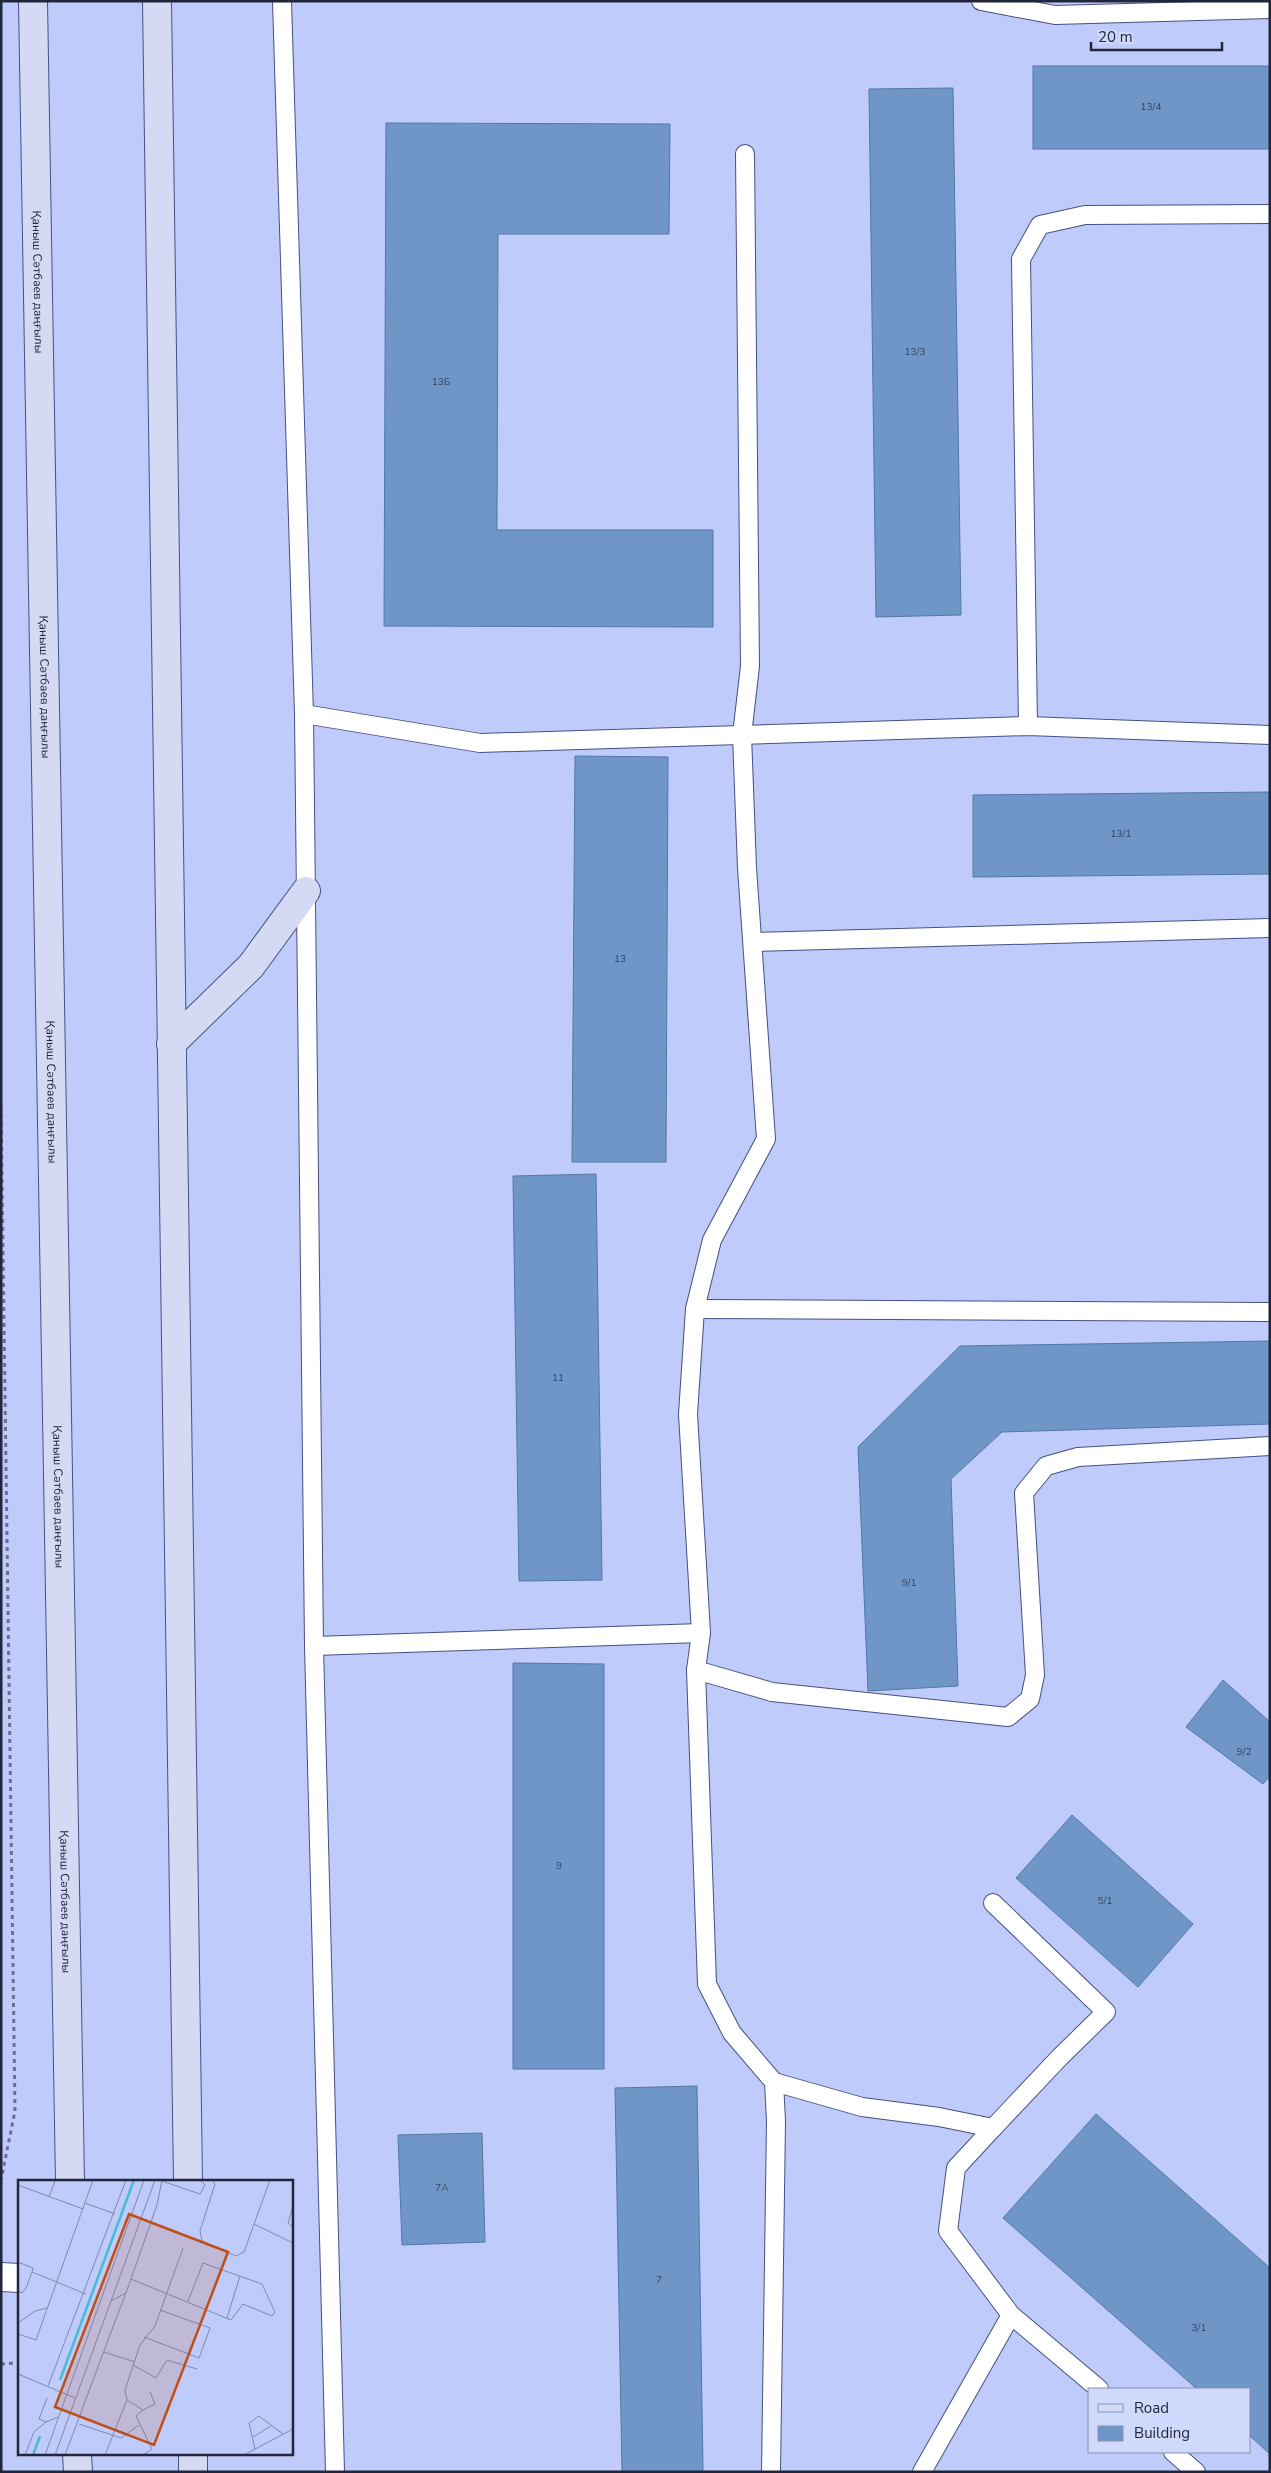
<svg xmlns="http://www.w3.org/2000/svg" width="1271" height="2473" viewBox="0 0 1271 2473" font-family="'Nunito Sans',sans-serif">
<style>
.building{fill:#6f96c6;stroke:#5278a6}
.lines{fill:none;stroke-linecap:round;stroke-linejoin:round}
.service-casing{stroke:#465083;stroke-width:20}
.minor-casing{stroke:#465083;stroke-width:30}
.secondary-casing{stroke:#465083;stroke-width:30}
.path{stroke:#687092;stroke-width:3;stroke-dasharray:4 4;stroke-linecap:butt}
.service{stroke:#fff;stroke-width:18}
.minor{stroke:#fff;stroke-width:28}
.secondary{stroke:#d5daf4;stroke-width:28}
.labels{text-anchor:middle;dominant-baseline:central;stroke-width:4;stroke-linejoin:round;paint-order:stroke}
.number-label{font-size:10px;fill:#34425e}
.street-label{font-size:12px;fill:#21263c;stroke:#cfd9fc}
.inset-river{fill:none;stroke:#49bbd2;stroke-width:2.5}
.inset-road{fill:none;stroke:#8089ae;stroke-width:1}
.view{fill:#c04f16;fill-opacity:0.15;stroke:#c04f16;stroke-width:2.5}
.inset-edge{fill:none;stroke:#21263c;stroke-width:2.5}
</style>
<rect width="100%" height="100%" fill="#bfcbfa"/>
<!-- building -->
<g class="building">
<rect x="1033" y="66" width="237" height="83"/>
<path d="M953,88L961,615L876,617L869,89Z"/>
<path d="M386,123L670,124L669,234H498L497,530H713V627L384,626Z"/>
<path d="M575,756L668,757L666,1162H572Z"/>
<path d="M1270,792V874L973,877V795Z"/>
<path d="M596,1174L602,1580L519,1581L513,1176Z"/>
<path d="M1270,1341V1424L1002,1432L951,1479L958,1686L868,1691L858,1447L960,1346Z"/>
<path d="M513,1663L604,1664V2069H513Z"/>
<path d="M1223,1680L1270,1722V1776L1263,1784L1186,1727Z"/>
<path d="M1072,1815L1193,1924L1138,1987L1016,1878Z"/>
<path d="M697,2086L703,2472H622L615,2088Z"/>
<path d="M1096,2114L1270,2268V2454L1250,2436V2389H1197L1003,2218Z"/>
<path d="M482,2133L485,2242L402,2245L398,2135Z"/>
</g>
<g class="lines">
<defs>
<g id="service">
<path d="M282,1L304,714L314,1646L335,2472"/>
<path d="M981,1L1055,15L1270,9"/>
<path d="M745,154L750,666L742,735L747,868L766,1139L712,1240L695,1309L688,1414L701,1633L696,1670L707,1984L732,2033L774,2082L776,2121L771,2472"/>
<path d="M304,714L480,743L1028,726L1270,735"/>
<path d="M1028,726L1021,259L1040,225L1085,215L1270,214"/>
<path d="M753,942L1270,928"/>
<path d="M695,1309L1270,1312"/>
<path d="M314,1646L701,1633"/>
<path d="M696,1670L772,1692L1008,1717L1030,1699L1035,1675L1024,1493L1046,1466L1078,1457L1270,1446"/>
<path d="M774,2082L862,2107L939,2117L993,2128L1059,2058L1106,2012L993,1903"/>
<path d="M993,2128L956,2168L948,2231L1011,2315L1099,2389"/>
<path d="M1173,2452L1196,2472"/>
<path d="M922,2472L1011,2315"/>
</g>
<path id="minor" d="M1,2277L19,2278"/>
<g id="secondary">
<path id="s1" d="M33,1L70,2182"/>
<path d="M157,1L188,2182"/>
<path d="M171,1044L251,966L306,891"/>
<path d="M77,2454L78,2472"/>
<path d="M193,2454V2472"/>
</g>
</defs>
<!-- service casing -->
<use href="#service" class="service-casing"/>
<!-- minor casing -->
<use href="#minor" class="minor-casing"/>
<!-- secondary casing -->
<use href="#secondary" class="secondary-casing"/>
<!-- path -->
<g class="path">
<path d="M1,1107L15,2111L1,2180"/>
<path d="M1,2364L19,2363"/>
</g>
<!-- service -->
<use href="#service" class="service"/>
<!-- minor -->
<use href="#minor" class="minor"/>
<!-- secondary -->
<use href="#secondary" class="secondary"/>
</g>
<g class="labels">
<!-- number labels -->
<g class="number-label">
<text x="1151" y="107">13/4</text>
<text x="915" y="352">13/3</text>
<text x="441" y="382">13Б</text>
<text x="1121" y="834">13/1</text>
<text x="620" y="959">13</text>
<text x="558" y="1378">11</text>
<text x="909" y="1583">9/1</text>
<text x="1244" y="1752">9/2</text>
<text x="559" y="1866">9</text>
<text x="1105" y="1901">5/1</text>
<text x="442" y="2188">7А</text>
<text x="659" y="2280">7</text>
<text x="1199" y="2328">3/1</text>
</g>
<!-- street labels -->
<g class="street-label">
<text stroke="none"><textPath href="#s1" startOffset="281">Қаныш Сәтбаев даңғылы</textPath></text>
<text stroke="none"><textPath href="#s1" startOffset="686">Қаныш Сәтбаев даңғылы</textPath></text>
<text stroke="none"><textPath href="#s1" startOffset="1091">Қаныш Сәтбаев даңғылы</textPath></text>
<text stroke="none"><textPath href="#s1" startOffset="1496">Қаныш Сәтбаев даңғылы</textPath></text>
<text stroke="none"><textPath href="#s1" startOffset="1901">Қаныш Сәтбаев даңғылы</textPath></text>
</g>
</g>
<!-- overview -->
<g transform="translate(18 2180)">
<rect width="275" height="275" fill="#bfcbfa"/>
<path class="inset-river" d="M42,200L116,0M15,275L22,256"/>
<path class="inset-road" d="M194,0L197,4L182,51L184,61L218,76L226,72L252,0M144,1L182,14L187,5L182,0M0,5L65,29M31,17L37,1L34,0M67,23L97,34M275,26L270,43L275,47M236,44L275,63M0,82L15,88L14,92L68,114M113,99L213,140L225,124L254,136L257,132L244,104L185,83L170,121M0,111L4,113L8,108L14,92M93,121L108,113M209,138L222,96M0,143L17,131L29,128M0,154L18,160L75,0M126,157L181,178L192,148L142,130M86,172L117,182M115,185L138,198L149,180L179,189M0,194L57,218M30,206L108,0M109,220L125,230L137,224L132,212M125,230L118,236L134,269L125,275M28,242L21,239L29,218M61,244L103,258L121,245M235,257L253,246M237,269L231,243L241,236L265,254M7,275L16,252L28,242L40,237M27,275L126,0M37,275L137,0M47,275L113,99L139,25L144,0M87,275L109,220L107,210L122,165L137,146L165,68M226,275L275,249"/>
<path class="view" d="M111,34L210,72L136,265L37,227Z"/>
<rect width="275" height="275" class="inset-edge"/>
</g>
<!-- border -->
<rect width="1271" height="2473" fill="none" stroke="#21263c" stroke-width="5"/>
<!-- legend -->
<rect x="1088" y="2388" width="162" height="65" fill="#cfd9fc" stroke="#8991af"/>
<rect x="1098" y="2404" width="25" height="8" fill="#d5daf4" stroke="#8991af"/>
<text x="1134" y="2413" font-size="15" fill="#21263c">Road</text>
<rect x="1098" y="2426" width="25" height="15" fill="#6f96c6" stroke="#8991af"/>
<text x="1134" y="2438" font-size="15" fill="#21263c">Building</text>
<!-- scale -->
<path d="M1091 42v8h131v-8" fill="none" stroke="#21263c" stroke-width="2.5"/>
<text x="1098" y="42" font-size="15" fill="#21263c" stroke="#cfd9fc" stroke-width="4" paint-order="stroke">20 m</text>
</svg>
